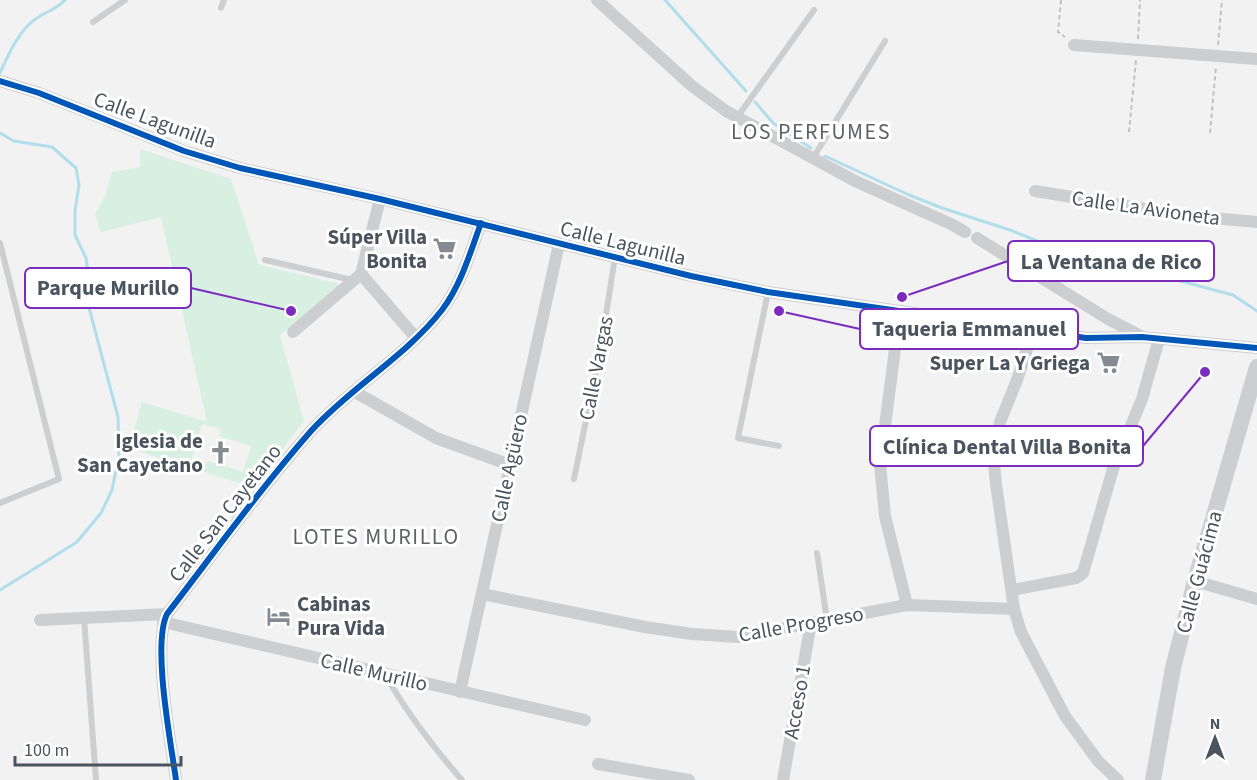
<svg xmlns="http://www.w3.org/2000/svg" width="1257" height="780" viewBox="0 0 1257 780" font-family="'Source Sans 3',sans-serif">
<style>
.green{fill:#d8f0e2;fill-rule:evenodd}
.lines{fill:none;stroke-linecap:round;stroke-linejoin:round}
.stream{stroke:#b0deeb;stroke-width:3}
.path{stroke:#bbc5c2;stroke-width:2;stroke-dasharray:4.5 3;stroke-linecap:butt}
.lane{stroke:#ccced0;stroke-width:6}
.street{stroke:#ccced0;stroke-width:12}
.secondary{stroke:#cdced1;stroke-width:16}
.cycleway-casing{stroke:#fff;stroke-width:10}
.cycleway{stroke:#0057b8;stroke-width:6}
.labels{text-anchor:middle;dominant-baseline:central;stroke-width:6;stroke-linejoin:round;paint-order:stroke}
.street-label{font-size:21px;fill:#4a545e;stroke:#fff}
.poi-label{font-size:21px;font-weight:bold;fill:#4a545e;stroke:#fff;text-anchor:end}
.neighbourhood-label{font-size:22px;letter-spacing:1.5px;fill:#5e6166;stroke:#fff}
.leader{fill:none;stroke:#7b2cbf;stroke-width:2}
.callout-dot{fill:#7b2cbf;stroke:#fff;stroke-width:2}
.callout{fill:#fff;stroke:#7b2cbf;stroke-width:2}
.callout-label{font-size:22px;text-anchor:middle;font-weight:bold;fill:#4a545e}
</style>
<rect width="100%" height="100%" fill="#f2f2f2"/>
<!-- green -->
<path class="green" d="M140,149L231,179L259,265L337,283L340,287L280,335L304,421L254,488L129,448L142,402L207,422L161,217L101,232L95,214L106,194L112,172L140,167ZM202,424L221,429L219,436L251,446L243,472L208,461L206,465L191,460Z"/>
<g class="lines">
<!-- stream -->
<g class="stream">
<path d="M665,0L746,91"/>
<path d="M0,73C9,53 19,30 37,18C47,11 57,9 65,0"/>
<path d="M755,102L773,123L811,148"/>
<path d="M0,133L14,141L52,147L76,168L79,185L75,211V235L86,258L89,280L87,300L118,417L119,456L112,490L101,513L77,542L0,590"/>
<path d="M825,156L909,195L942,208L1010,230L1052,247L1233,295L1257,311"/>
</g>
<!-- path -->
<g class="path">
<path d="M1061,0L1058,32L1065,37"/>
<path d="M1138,39L1140,0"/>
<path d="M1218,45L1222,0"/>
<path d="M1129,132L1136,60"/>
<path d="M1210,133L1216,66"/>
</g>
<!-- lane -->
<g class="lane">
<path d="M221,8L224,0"/>
<path d="M93,22L125,0"/>
<path d="M738,116L814,10"/>
<path d="M813,158L885,41"/>
<path d="M0,243L59,479L0,503"/>
<path d="M265,260L352,280"/>
<path d="M768,292L738,438L779,446"/>
<path d="M574,479L601,347L615,257"/>
<path d="M817,553L827,620"/>
<path d="M84,618L96,780"/>
<path d="M386,676C407,713 434,748 462,780"/>
</g>
<!-- street -->
<g class="street">
<path d="M597,0L692,86L726,111L855,181L953,225L965,232"/>
<path d="M1074,45L1257,59"/>
<path d="M0,81L39,93L184,151L240,168L380,199L691,276L768,292L1086,338L1142,337L1257,348"/>
<path d="M1035,191L1181,215L1257,222"/>
<path d="M977,238L1108,319L1141,336"/>
<path d="M361,274L416,338"/>
<path d="M900,311L880,464L885,516L907,605"/>
<path d="M1033,331L1017,380L1000,422L993,453L996,484L1014,609L1021,632L1065,716L1098,761L1118,780"/>
<path d="M293,332L361,274L380,199"/>
<path d="M355,392L436,438L510,465"/>
<path d="M1195,581L1257,599"/>
<path d="M1012,590L1076,578L1083,573L1113,469L1142,399L1159,339"/>
<path d="M482,594L645,627L692,634L737,637L907,605L1014,609"/>
<path d="M40,620L167,614"/>
<path d="M163,622L585,720"/>
<path d="M460,692L559,244"/>
<path d="M598,764L689,780"/>
<path d="M176,780C171,743 152,645 167,614C214,553 260,489 311,431C351,387 405,357 442,310C461,285 470,253 481,223"/>
<path d="M783,780L811,623"/>
</g>
<!-- secondary -->
<path class="secondary" d="M1153,780L1173,668L1195,581L1257,367"/>
<defs>
<g id="cycleway">
<path d="M0,81L39,93L184,151L240,168L380,199L691,276L768,292L1086,338L1142,337L1257,348"/>
<path d="M176,780C171,743 152,645 167,614C214,553 260,489 311,431C351,387 405,357 442,310C461,285 470,253 481,223"/>
</g>
</defs>
<!-- cycleway casing -->
<use href="#cycleway" class="cycleway-casing"/>
<!-- cycleway -->
<use href="#cycleway" class="cycleway"/>
</g>
<!-- icons -->
<defs>
<symbol id="supermarket-bare" viewBox="-9 -9 18 18"><path d="M-6-5.5h2.5l.6 2H6L4.5 2H-2.5L-4.4-4H-6ZM-1.5 3.2a1.3 1.3 0 1 0 .1 0ZM3 3.2a1.3 1.3 0 1 0 .1 0Z" fill="#858b92" stroke="#fff" stroke-width="2.5" paint-order="stroke"/></symbol>
<symbol id="church-bare" viewBox="-9 -9 18 18"><path d="M-1.2-6h2.4v3.5h3.3v2.4h-3.3V6h-2.4V-.1h-3.3v-2.4h3.3Z" fill="#858b92" stroke="#fff" stroke-width="2.5" paint-order="stroke"/></symbol>
<symbol id="hotel-bare" viewBox="-9 -9 18 18"><path d="M-6-4.5h1.5V1H6V5H4.5V3h-9V5H-6ZM-4 0a1.8 1.8 0 1 1 3.6 0ZM.5 0V-2.5h3Q6-2.5 6 0Z" fill="#858b92" stroke="#fff" stroke-width="2.5" paint-order="stroke"/></symbol>
</defs>
<g fill-rule="evenodd">
<use href="#supermarket-bare" x="428" y="232" width="33" height="33"/>
<use href="#supermarket-bare" x="1092" y="346" width="33" height="33"/>
<use href="#church-bare" x="204" y="436" width="33" height="33"/>
<use href="#hotel-bare" x="262" y="600" width="33" height="33"/>
</g>
<g class="labels">
<!-- street labels -->
<g class="street-label">
<text transform="translate(155 120) rotate(20)">Calle Lagunilla</text>
<text transform="translate(1146 208) rotate(8)">Calle La Avioneta</text>
<text transform="translate(623 243) rotate(14)">Calle Lagunilla</text>
<text transform="translate(596 368) rotate(-79)">Calle Vargas</text>
<text transform="translate(509 468) rotate(-78)">Calle Agüero</text>
<text transform="translate(225 513) rotate(-52)">Calle San Cayetano</text>
<text transform="translate(1199 572) rotate(-75)">Calle Guácima</text>
<text transform="translate(801 624) rotate(-10)">Calle Progreso</text>
<text transform="translate(374 672) rotate(13)">Calle Murillo</text>
<text transform="translate(797 702) rotate(-80)">Acceso 1</text>
</g>
<!-- poi labels -->
<g class="poi-label">
<text x="427" y="237">Súper Villa<tspan x="427" dy="24">Bonita</tspan></text>
<text x="1090" y="363">Super La Y Griega</text>
<text x="203" y="441">Iglesia de<tspan x="203" dy="24">San Cayetano</tspan></text>
<text x="297" y="604" text-anchor="start">Cabinas<tspan x="297" dy="24">Pura Vida</tspan></text>
</g>
<!-- neighbourhood labels -->
<g class="neighbourhood-label">
<text x="811" y="132">LOS PERFUMES</text>
<text x="376" y="537">LOTES MURILLO</text>
</g>
</g>
<!-- callouts -->
<path class="leader" d="M902 297L1008 261M291 311L191 288M779 311L860 329M1205 372L1143 446"/>
<g class="callout-dot">
<circle cx="902" cy="297" r="6"/>
<circle cx="291" cy="311" r="6"/>
<circle cx="779" cy="311" r="6"/>
<circle cx="1205" cy="372" r="6"/>
</g>
<g class="callout">
<rect x="1008" y="241" width="206" height="40" rx="6"/>
<rect x="25" y="268" width="166" height="40" rx="6"/>
<rect x="860" y="309" width="218" height="40" rx="6"/>
<rect x="870" y="426" width="273" height="40" rx="6"/>
</g>
<g class="callout-label">
<text x="1111" y="269">La Ventana de Rico</text>
<text x="108" y="295">Parque Murillo</text>
<text x="969" y="336">Taqueria Emmanuel</text>
<text x="1007" y="454">Clínica Dental Villa Bonita</text>
</g>
<!-- north arrow -->
<g transform="translate(1215 738)" stroke="#ffffff" stroke-width="4.5" paint-order="stroke">
<path d="M0-4.5L10 22L0 15L-10 22Z" fill="#4a545e"/>
<text y="-9" font-size="16" font-weight="bold" text-anchor="middle" fill="#4a545e">N</text>
</g>
<!-- scale -->
<path d="M15 756v9h166v-9" fill="none" stroke="#4a545e" stroke-width="3"/>
<text x="24" y="756" font-size="18" fill="#4a545e" stroke="#ffffff" stroke-width="4.5" paint-order="stroke">100 m</text>
</svg>
